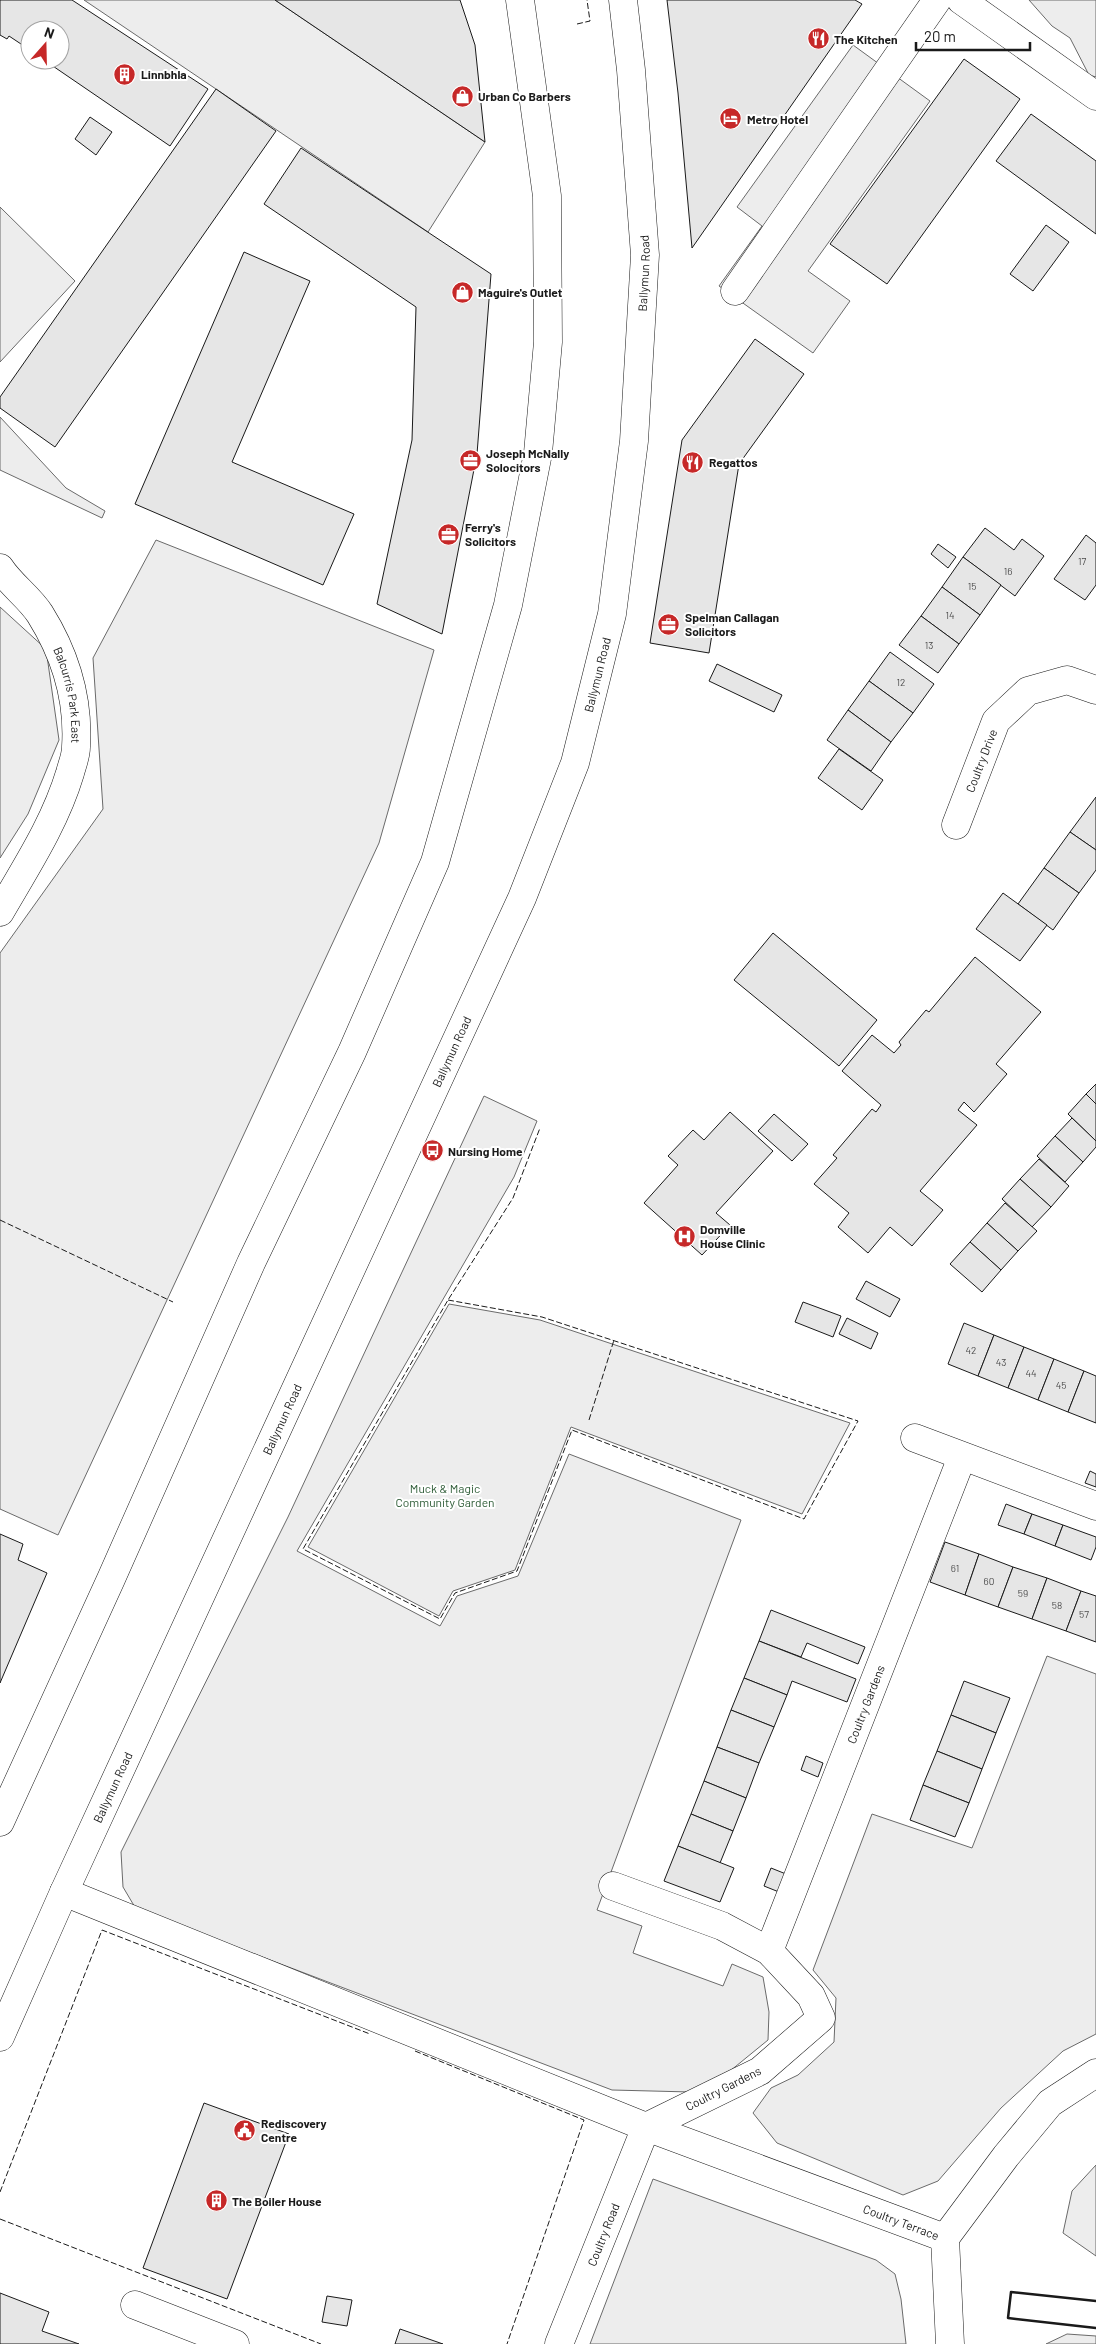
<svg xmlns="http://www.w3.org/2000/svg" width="1096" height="2344" viewBox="0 0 1096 2344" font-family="Barlow,sans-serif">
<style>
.built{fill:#ededed;stroke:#6a6a6a}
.building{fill:#e6e6e6;stroke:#1a1a1a}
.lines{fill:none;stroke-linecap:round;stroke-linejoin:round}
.street-casing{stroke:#1a1a1a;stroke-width:29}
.secondary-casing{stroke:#1a1a1a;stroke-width:29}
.street{stroke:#fff;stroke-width:28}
.secondary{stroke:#fff;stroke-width:28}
.fence{stroke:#1a1a1a;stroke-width:1;stroke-dasharray:6 2.5;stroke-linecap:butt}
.wall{stroke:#1a1a1a;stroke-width:2.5}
.labels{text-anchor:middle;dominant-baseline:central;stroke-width:4;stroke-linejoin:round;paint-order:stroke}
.number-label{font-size:10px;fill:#4d4d4d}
.poi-label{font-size:12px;font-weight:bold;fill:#1a1a1a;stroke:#fff;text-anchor:start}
.street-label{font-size:12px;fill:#1a1a1a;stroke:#fff}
.park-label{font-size:12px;fill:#2b5a34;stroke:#fff}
</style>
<rect width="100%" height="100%" fill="#fff"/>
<!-- built -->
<g class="built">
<path d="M84,0H275L485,142L428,232Z"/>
<path d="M1029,0H1096V77L1089,75L1070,38L1052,26Z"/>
<path d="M853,45L930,101L808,271L850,301L813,353L719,286L762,226L737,207Z"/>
<path d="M0,207L75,281L0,362Z"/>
<path d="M0,417L66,488L105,511L102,518L0,470Z"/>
<path d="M156,540L434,650L379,843L58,1535L0,1509V953L103,809L93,658Z"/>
<path d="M0,607L46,649L59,740L28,814L0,858Z"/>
<path d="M484,1096L537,1121L514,1177L297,1551L440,1626L457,1596L518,1576L569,1454L741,1520L597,1910L642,1926L633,1953L723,1986L732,1964L763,1977L769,2012L768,2040L730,2071L691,2092L612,2090L136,1909L123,1887L121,1852L288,1517Z"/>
<path d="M449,1304L540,1320L850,1423L802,1514L571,1427L515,1570L453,1591L439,1616L308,1547Z"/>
<path d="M1047,1656L1096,1674V2034L1063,2051L1001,2108L938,2181L903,2195L777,2143L753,2113L771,2088L798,2075L834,2042L836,1998L813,1970L872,1814L972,1848Z"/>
<path d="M1096,2165V2256L1063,2233L1072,2191Z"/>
<path d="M653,2179L876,2260L895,2274L901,2299L906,2344H590Z"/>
<path d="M1067,2334L1096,2336V2344H1046Z"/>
</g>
<!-- building -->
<g class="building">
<path d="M0,0H72L208,89L170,146L44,60H60V30H30V50L9,36L7,39L0,35Z"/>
<path d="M275,0H460L475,45L485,142Z"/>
<path d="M667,0H855L862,4L692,248L678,93Z"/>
<path d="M964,59L1020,99L887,284L830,244Z"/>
<path d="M216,89L276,131L55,447L0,408V397Z"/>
<path d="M1031,114L1096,161V234L996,161Z"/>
<path d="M90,117L112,132L96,155L75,139Z"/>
<path d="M301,148L491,274L477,454L442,634L377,604L412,440L416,307L264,204Z"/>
<path d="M1046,225L1069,242L1033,291L1010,274Z"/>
<path d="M244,252L310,281L232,462L354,514L323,585L135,504Z"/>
<path d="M755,339L804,374L739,464L709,653L650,643L682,440Z"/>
<path d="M985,528L1014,550L1022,539L1044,556L1015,596L963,557Z"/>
<path d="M1086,535L1096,543V585L1085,600L1054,579Z"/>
<path d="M938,544L956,557L948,568L931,554Z"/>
<path d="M963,557L1001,585L980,615L942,587Z"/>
<path d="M942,587L980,615L959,644L921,616Z"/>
<path d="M921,616L959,644L938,673L899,645Z"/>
<path d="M890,652L934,684L913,713L869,681Z"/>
<path d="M717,664L782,695L774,712L709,681Z"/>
<path d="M869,681L913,713L891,742L848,710Z"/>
<path d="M848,710L891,742L871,771L827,740Z"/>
<path d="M839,749L883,780L862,810L818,778Z"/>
<path d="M1096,797V850L1070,832Z"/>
<path d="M1070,832L1096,850V870L1079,893L1044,868Z"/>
<path d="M1044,868L1079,893L1053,930L1018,904Z"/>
<path d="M1003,893L1047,925L1020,961L976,929Z"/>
<path d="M773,933L877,1020L839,1066L734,980Z"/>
<path d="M975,957L1041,1012L996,1064L1007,1074L974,1112L964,1102L958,1110L977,1125L920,1191L943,1210L912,1246L890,1227L868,1253L838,1227L849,1213L814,1184L837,1158L833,1155L872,1109L876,1112L881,1105L842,1071L872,1035L894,1053L901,1045L899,1042L926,1010L929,1012Z"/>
<path d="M1096,1084V1104L1086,1094Z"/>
<path d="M1086,1094L1096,1104V1141L1068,1114Z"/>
<path d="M730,1112L773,1151L716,1213L730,1225L702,1255L644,1203L678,1165L668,1156L693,1130L704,1140Z"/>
<path d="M774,1114L808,1144L792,1161L758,1131Z"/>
<path d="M1072,1118L1096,1141V1147L1083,1162L1055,1136Z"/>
<path d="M1055,1136L1083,1162L1065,1182L1037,1156Z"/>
<path d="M1039,1159L1069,1186L1051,1207L1020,1179Z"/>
<path d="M1020,1179L1051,1207L1032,1227L1002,1199Z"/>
<path d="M1005,1203L1037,1231L1018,1251L987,1223Z"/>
<path d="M987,1223L1018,1251L1001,1270L970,1242Z"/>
<path d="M970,1242L1001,1270L982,1292L950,1264Z"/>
<path d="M866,1281L900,1299L890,1317L856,1299Z"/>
<path d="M803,1302L841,1316L833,1337L795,1322Z"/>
<path d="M847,1318L878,1333L871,1349L839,1334Z"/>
<path d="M964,1323L994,1335L978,1376L948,1364Z"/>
<path d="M994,1335L1024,1347L1008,1388L978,1376Z"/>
<path d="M1024,1347L1054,1359L1038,1400L1008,1388Z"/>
<path d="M1054,1359L1084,1371L1068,1412L1038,1400Z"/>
<path d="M1084,1371L1096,1376V1423L1068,1412Z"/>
<path d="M1090,1471L1096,1474V1487L1085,1483Z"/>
<path d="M1006,1504L1032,1514L1024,1534L998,1525Z"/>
<path d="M1032,1514L1063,1525L1055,1546L1024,1534Z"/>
<path d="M1063,1525L1096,1537V1547L1091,1560L1055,1546Z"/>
<path d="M0,1534L23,1544L18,1560L47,1573L0,1683Z"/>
<path d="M945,1542L979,1554L965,1595L930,1582Z"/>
<path d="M979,1554L1013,1567L998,1607L965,1595Z"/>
<path d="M1013,1567L1047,1578L1032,1619L998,1607Z"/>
<path d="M1047,1578L1081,1591L1066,1631L1032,1619Z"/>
<path d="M1081,1591L1096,1596V1642L1066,1631Z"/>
<path d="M771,1610L865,1647L858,1664L807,1643L801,1657L759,1641Z"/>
<path d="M759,1641L856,1679L847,1702L792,1681L787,1695L744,1678Z"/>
<path d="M744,1678L787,1695L774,1727L731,1710Z"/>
<path d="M964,1681L1010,1698L996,1733L951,1715Z"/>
<path d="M731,1710L774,1727L759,1763L717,1747Z"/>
<path d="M951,1715L996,1733L982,1769L937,1751Z"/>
<path d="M717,1747L759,1763L746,1798L704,1781Z"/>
<path d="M937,1751L982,1769L969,1803L923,1785Z"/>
<path d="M806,1756L823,1763L818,1777L801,1770Z"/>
<path d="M704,1781L746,1798L733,1831L691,1814Z"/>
<path d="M923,1785L969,1803L955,1837L910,1820Z"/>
<path d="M691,1814L733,1831L720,1863L678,1846Z"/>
<path d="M678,1846L734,1868L720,1902L664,1881Z"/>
<path d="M771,1868L786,1874L779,1892L764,1886Z"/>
<path d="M204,2103L289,2134L227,2299L143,2268Z"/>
<path d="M0,2293L49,2312L42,2331L79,2344H0Z"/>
<path d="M327,2296L352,2300L347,2326L322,2322Z"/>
<path d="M400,2329L443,2344H395Z"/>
</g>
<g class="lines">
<defs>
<g id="street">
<path d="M735,291L937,0"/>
<path id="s1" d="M0,568C11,585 29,597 40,614C65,654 79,700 76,747C76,756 72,765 70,773C55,823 26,867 0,912"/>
<path id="s2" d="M956,825L996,721L1028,691L1067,680L1096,690"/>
<path d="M915,1438L1096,1506"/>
<path d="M613,1886L722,1926L769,1951L811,1996L821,2018L760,2071L646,2127"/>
<path id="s3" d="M64,1892L646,2127L945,2238L1006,2156L1050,2103L1096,2073"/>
<path id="s4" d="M769,1951L962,1457"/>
<path d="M945,2238L950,2344"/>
<path d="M135,2305L235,2344"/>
<path id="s5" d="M559,2344L646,2127"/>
</g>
<g id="secondary">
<path d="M961,0L1096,96"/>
<path d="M0,1822L111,1579L251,1263L352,1052L435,862L508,605L538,453L548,342L547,196L520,0"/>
<path id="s6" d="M0,2037L64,1892L522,898L575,763L612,614L634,441L645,255L631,70L623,0"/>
</g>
</defs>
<!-- street casing -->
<use href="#street" class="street-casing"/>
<!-- secondary casing -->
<use href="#secondary" class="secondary-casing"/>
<!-- street -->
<use href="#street" class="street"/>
<!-- secondary -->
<use href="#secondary" class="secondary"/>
<!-- fence -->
<g class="fence">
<path d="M577,24L590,21L587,0"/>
<path d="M0,1220L173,1302"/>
<path d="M448,1300L542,1317L858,1421L804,1519L572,1430L517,1571L455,1593L440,1619L303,1549L448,1300L513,1198L540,1128"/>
<path d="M589,1420L614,1340"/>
<path d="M415,2051L584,2120L507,2344"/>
<path d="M0,2192L102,1930L370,2034"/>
<path d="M0,2219L321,2344"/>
</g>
<!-- wall -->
<path class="wall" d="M1096,2301L1011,2292L1008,2318L1096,2328"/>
</g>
<!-- icons -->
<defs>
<symbol id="restaurant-disc" viewBox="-11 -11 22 22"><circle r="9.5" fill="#c62828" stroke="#fff"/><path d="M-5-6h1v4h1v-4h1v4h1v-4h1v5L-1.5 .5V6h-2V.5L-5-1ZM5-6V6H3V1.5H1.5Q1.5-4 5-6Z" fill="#fff"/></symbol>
<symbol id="building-disc" viewBox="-11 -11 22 22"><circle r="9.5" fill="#c62828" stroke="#fff"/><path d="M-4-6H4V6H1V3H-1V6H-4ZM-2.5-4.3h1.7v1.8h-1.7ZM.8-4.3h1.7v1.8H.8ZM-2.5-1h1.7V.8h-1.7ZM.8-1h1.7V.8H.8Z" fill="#fff"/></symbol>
<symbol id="shop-disc" viewBox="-11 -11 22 22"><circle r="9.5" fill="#c62828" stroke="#fff"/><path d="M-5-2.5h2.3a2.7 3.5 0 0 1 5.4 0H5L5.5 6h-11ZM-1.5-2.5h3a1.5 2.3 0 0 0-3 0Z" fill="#fff"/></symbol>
<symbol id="hotel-disc" viewBox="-11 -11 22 22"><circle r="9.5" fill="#c62828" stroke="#fff"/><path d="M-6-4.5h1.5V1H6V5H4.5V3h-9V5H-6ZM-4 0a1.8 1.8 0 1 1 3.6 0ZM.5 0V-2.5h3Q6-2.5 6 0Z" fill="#fff"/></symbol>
<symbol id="office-disc" viewBox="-11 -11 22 22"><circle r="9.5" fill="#c62828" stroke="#fff"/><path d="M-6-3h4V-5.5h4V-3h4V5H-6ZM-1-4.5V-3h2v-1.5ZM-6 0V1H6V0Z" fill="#fff"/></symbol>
<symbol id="bus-disc" viewBox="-11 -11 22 22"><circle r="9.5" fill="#c62828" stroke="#fff"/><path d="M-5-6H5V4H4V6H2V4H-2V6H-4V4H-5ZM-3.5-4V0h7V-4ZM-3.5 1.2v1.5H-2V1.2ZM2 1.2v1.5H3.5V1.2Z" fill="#fff"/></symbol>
<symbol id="hospital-disc" viewBox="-11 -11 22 22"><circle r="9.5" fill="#c62828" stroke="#fff"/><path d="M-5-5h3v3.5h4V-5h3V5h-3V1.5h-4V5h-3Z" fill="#fff"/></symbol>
<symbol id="civic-disc" viewBox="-11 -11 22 22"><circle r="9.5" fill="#c62828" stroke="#fff"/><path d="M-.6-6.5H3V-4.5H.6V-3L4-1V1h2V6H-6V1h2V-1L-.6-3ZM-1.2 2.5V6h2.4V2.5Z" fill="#fff"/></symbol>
</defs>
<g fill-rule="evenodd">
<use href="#restaurant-disc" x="806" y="26" width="25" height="25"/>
<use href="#building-disc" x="112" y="62" width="25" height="25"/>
<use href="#shop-disc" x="450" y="84" width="25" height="25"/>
<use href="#hotel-disc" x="718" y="106" width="25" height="25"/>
<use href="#shop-disc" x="450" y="280" width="25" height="25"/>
<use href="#office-disc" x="458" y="448" width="25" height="25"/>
<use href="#restaurant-disc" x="680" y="450" width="25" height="25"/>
<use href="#office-disc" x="436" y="522" width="25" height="25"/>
<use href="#office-disc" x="656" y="612" width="25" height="25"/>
<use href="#bus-disc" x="420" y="1138" width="25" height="25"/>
<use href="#hospital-disc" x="672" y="1224" width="25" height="25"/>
<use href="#civic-disc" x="232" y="2118" width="25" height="25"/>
<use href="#building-disc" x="204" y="2188" width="25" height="25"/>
</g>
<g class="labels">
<!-- number labels -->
<g class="number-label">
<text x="1082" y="561">17</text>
<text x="1008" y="571">16</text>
<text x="972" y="586">15</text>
<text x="950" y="615">14</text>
<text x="929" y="645">13</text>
<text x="901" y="682">12</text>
<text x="971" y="1350">42</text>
<text x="1001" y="1362">43</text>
<text x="1031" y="1373">44</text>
<text x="1061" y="1385">45</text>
<text x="955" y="1568">61</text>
<text x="989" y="1581">60</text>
<text x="1023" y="1593">59</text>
<text x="1057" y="1605">58</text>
<text x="1084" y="1614">57</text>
</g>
<!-- poi labels -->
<g class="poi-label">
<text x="834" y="39">The Kitchen</text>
<text x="141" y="74">Linnbhla</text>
<text x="478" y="96">Urban Co Barbers</text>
<text x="747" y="119">Metro Hotel</text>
<text x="478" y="292">Maguire's Outlet</text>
<text x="486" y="453">Joseph McNally<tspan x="486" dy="14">Solocitors</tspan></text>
<text x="709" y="462">Regattos</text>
<text x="465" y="527">Ferry's<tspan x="465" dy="14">Solicitors</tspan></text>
<text x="685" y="617">Spelman Callagan<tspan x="685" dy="14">Solicitors</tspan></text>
<text x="448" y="1151">Nursing Home</text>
<text x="700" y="1229">Domville<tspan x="700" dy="14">House Clinic</tspan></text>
<text x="261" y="2123">Rediscovery<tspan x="261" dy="14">Centre</tspan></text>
<text x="232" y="2201">The Boiler House</text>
</g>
<!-- street labels -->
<g class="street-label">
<text stroke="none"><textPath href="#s6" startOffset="1894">Ballymun Road</textPath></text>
<text stroke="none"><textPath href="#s6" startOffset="1489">Ballymun Road</textPath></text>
<text stroke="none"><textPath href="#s1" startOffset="148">Balcurris Park East</textPath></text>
<text stroke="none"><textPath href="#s2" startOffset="69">Coultry Drive</textPath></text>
<text stroke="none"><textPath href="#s6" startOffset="1084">Ballymun Road</textPath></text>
<text stroke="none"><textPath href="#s6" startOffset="679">Ballymun Road</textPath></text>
<text stroke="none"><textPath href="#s4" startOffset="265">Coultry Gardens</textPath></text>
<text stroke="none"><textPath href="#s6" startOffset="274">Ballymun Road</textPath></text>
<text transform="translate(723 2088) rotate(-27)">Coultry Gardens</text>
<text stroke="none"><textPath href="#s3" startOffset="900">Coultry Terrace</textPath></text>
<text stroke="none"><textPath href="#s5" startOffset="118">Coultry Road</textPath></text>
</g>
<!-- park labels -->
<g class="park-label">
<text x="445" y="1488">Muck &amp; Magic<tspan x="445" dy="14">Community Garden</tspan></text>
</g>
</g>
<!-- north arrow -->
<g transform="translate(45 45) rotate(20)"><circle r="24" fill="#ffffff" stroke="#a3a3a3"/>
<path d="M0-4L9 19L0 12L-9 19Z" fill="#c62828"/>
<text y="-8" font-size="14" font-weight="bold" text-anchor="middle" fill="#1a1a1a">N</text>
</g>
<!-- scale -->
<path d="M916 42v8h114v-8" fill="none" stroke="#1a1a1a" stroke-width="2.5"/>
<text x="924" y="42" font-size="15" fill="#1a1a1a" stroke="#ffffff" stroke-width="4" paint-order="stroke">20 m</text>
</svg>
